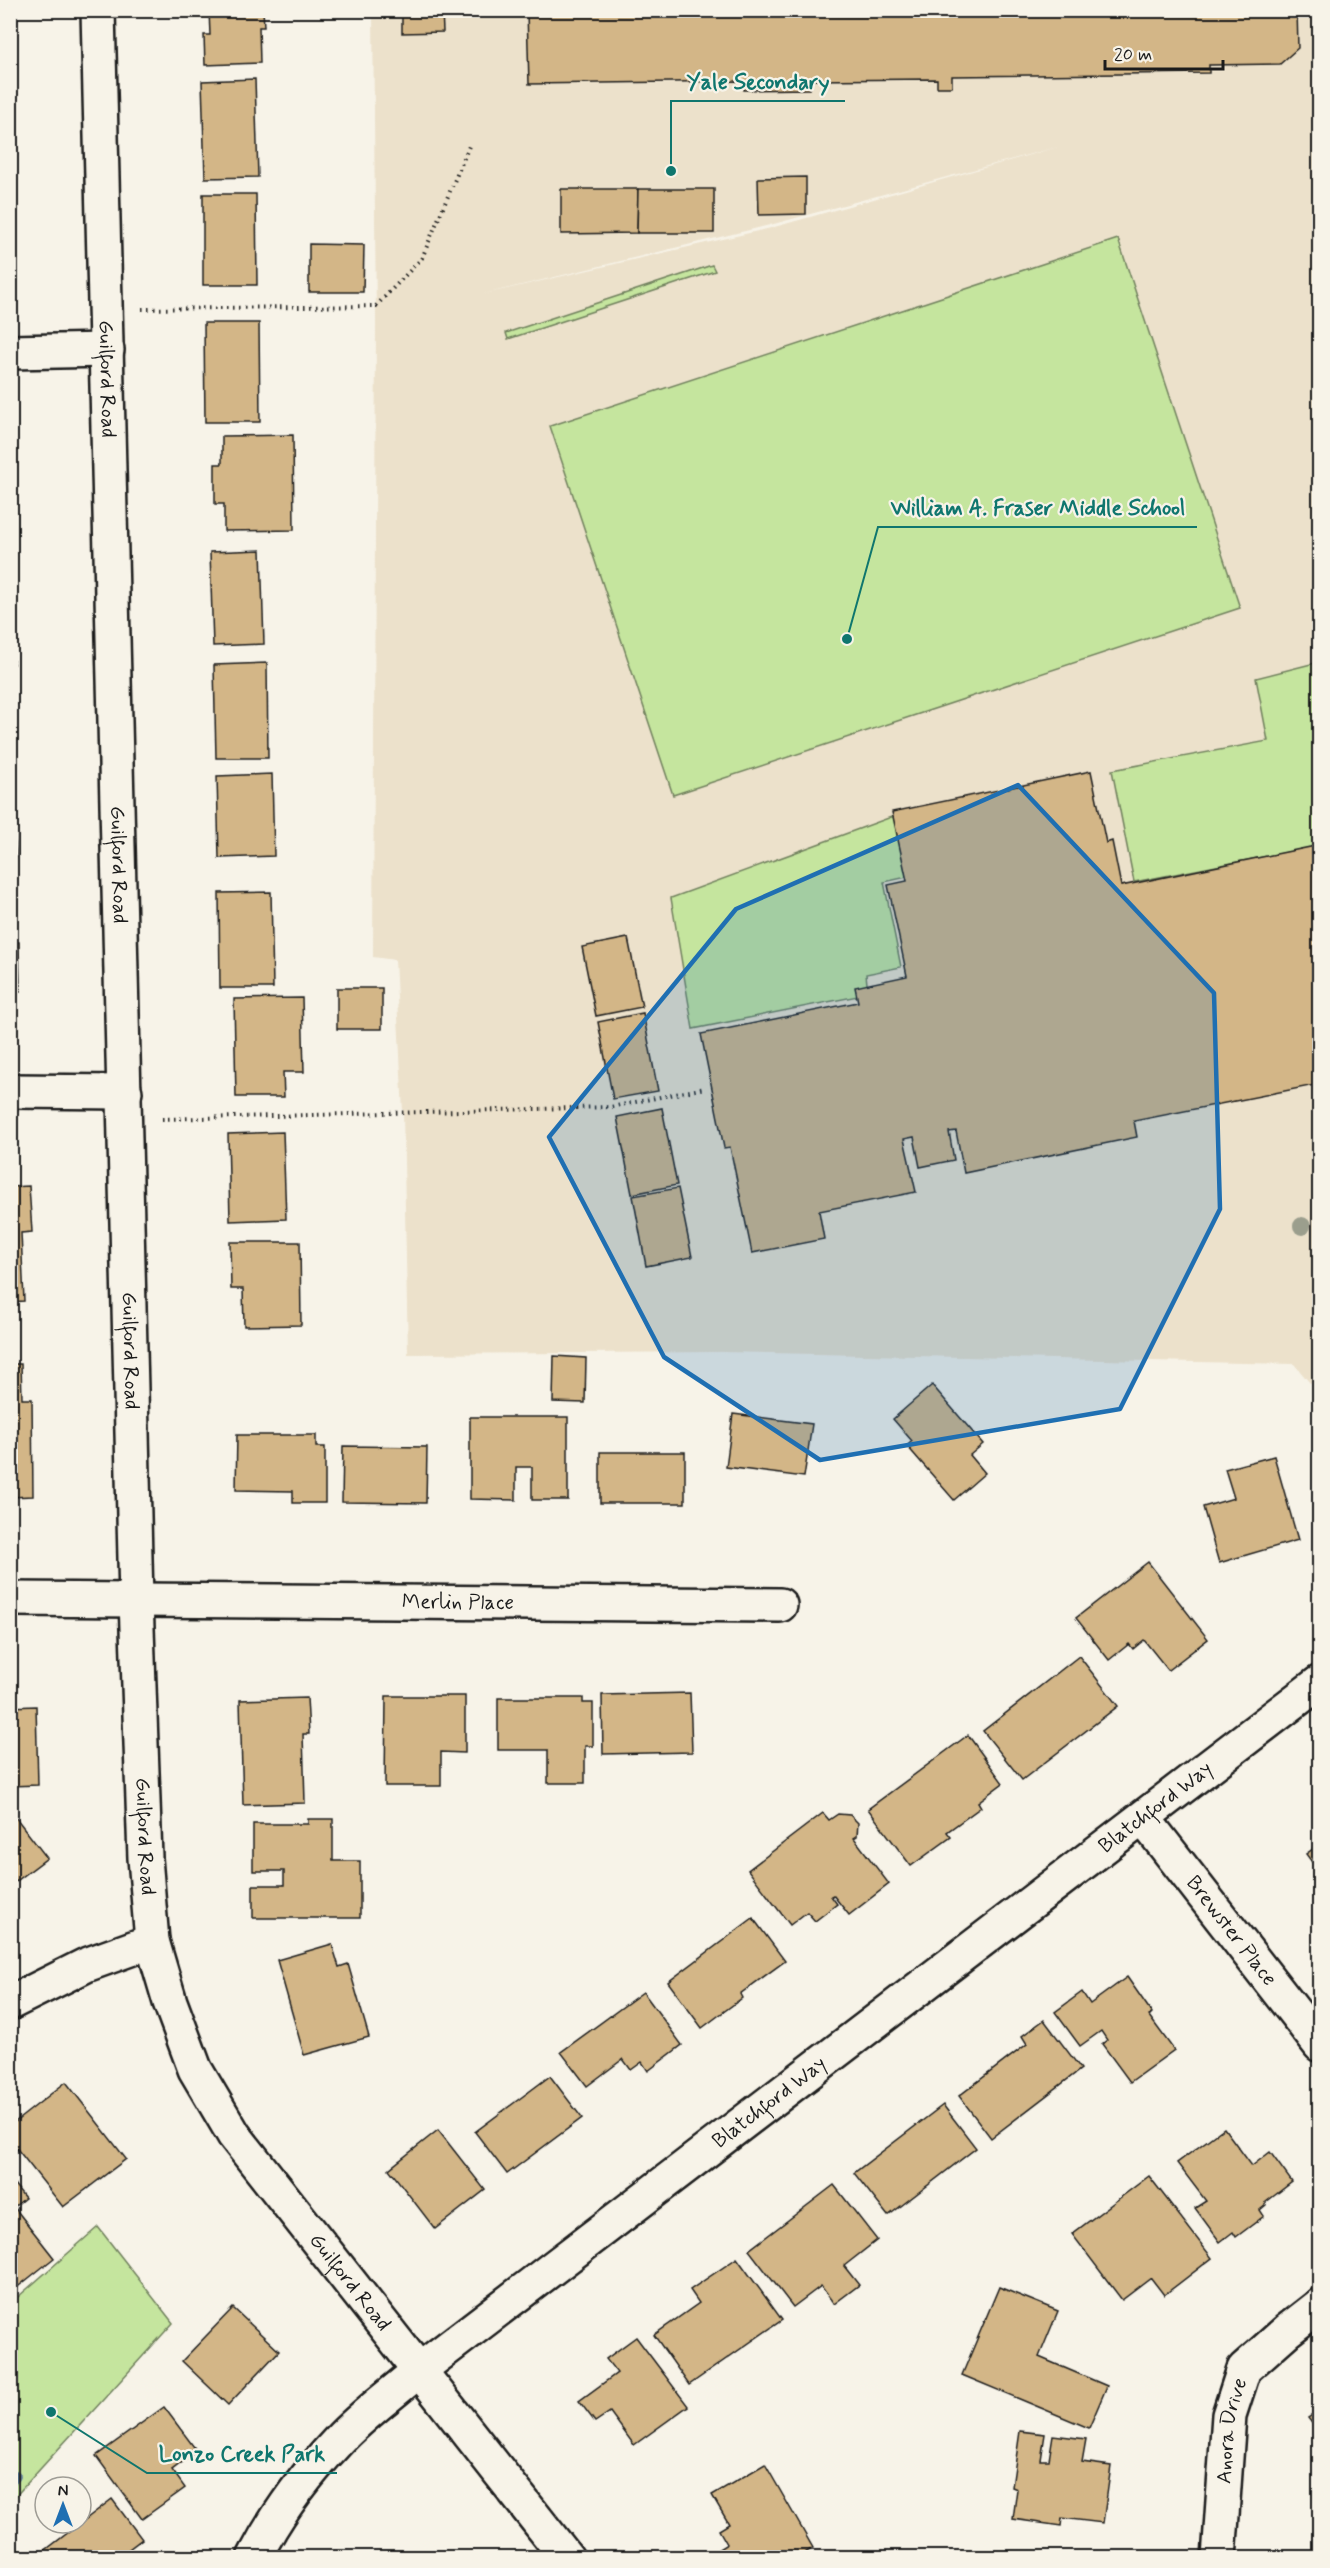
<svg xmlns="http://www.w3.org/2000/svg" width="1330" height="2568" viewBox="0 0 1330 2568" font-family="Mynerve,sans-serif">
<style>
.built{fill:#ece1cb;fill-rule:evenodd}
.green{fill:#c5e59e;stroke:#70805d;stroke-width:1.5}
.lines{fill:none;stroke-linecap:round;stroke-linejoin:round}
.stream{stroke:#607f98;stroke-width:12}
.building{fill:#d3b687;stroke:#1c1c1c;stroke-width:1.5}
.minor-casing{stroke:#1c1c1c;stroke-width:38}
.path{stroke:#1c1c1c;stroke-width:4;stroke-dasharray:1.5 4.5;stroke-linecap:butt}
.minor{stroke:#f7f3e8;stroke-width:33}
.tree{fill:#9b9e8d}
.marked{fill:#1f6fb2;fill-opacity:0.2;stroke:#1f6fb2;stroke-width:4.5;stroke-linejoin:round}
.labels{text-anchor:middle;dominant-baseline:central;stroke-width:4.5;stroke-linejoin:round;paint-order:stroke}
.street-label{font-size:21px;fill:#1c1c1c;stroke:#f7f3e8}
.leader{fill:none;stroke:#0f766e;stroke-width:2}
.callout-dot{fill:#0f766e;stroke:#f7f3e8;stroke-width:2}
.callout-label{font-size:22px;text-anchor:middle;font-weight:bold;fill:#0f766e;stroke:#f7f3e8;stroke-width:4.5;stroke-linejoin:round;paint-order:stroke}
</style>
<rect width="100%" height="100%" fill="#f7f3e8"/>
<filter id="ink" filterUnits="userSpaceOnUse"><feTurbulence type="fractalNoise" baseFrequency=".0167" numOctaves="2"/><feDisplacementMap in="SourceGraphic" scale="12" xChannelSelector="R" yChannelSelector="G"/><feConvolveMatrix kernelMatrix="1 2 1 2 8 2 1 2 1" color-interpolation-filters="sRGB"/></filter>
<g filter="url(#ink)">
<!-- built -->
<path class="built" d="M373,11H1319V1381L1310,1383L1294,1364L721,1352L408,1354L403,1112L395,960L373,957L376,320ZM1061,146L771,228L480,295L770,225Z"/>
<!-- green -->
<g class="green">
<path d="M1118,239L1240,608L673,795L550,426Z"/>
<path d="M712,265L715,271L508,339L506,333Z"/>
<path d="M1319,662V846L1134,882L1112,770L1268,741L1256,678Z"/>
<path d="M894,816L907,877L884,882L901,967L866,974L868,994L693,1029L671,898Z"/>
<path d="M98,2227L173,2323L11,2501V2303Z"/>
</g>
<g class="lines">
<!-- stream -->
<path class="stream" d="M10,2481L15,2476"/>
</g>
<!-- building -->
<g class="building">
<path d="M209,10H263L264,27H259L260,63L205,65L204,35H210Z"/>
<path d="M402,10H442L443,32L402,33Z"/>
<path d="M527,10H1297L1298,48L1280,64L1209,65V73L952,76V87H937V79L810,80V89L744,90V81L529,84Z"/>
<path d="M255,79L258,177L205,178L202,81Z"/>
<path d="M806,177V214L759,215L758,178Z"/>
<path d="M561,189H638L637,233L561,234Z"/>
<path d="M638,189H714V233H637Z"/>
<path d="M203,194H256L257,285H203Z"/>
<path d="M309,244L364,245L363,292H309Z"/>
<path d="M204,323H259L260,422H205Z"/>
<path d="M293,435L294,530L224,531V504H215V464H222V436Z"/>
<path d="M261,550L264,644L213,646L210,552Z"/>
<path d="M10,581L13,665H10Z"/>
<path d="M267,663L268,758H216L214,665Z"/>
<path d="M1091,771L1106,843L1112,841L1121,886L1320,845V1084L1134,1121L1137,1137L964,1173L956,1131L949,1132L954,1160L920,1167L914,1137L904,1139L916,1192L819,1211L824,1239L752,1253L730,1147L724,1148L701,1034L858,1002L855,987L907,976L888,885L907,881L892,812Z"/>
<path d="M272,774L274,856L219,858L217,776Z"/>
<path d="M10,813H14L16,857H10Z"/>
<path d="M271,892L273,988H220L219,893Z"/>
<path d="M628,938L642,1007L596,1016L582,947Z"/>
<path d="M10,942H19L20,991H10Z"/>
<rect x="337" y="988" width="45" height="41"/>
<path d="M302,998L304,1072H283L284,1097H236L234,999Z"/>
<path d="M643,1013L658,1091L613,1099L598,1022Z"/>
<path d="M662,1108L677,1185L632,1194L617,1117Z"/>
<path d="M283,1132L286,1219L230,1221L228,1134Z"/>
<path d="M29,1186L32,1232L21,1233L24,1301L10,1302V1187Z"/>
<path d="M678,1188L692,1257L646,1266L633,1196Z"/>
<path d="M230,1242H300L301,1325L244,1326L243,1289H231Z"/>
<path d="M554,1356L586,1358L585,1403L553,1402Z"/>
<path d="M10,1364H21L22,1399H32L33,1496L10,1497Z"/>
<path d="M932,1385L983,1444L970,1455L985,1473L954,1500L907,1446L912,1441L893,1419Z"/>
<path d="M733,1414L812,1424L804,1477L726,1467Z"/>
<path d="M470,1417H568V1500H532V1467H516V1500L470,1499Z"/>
<path d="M237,1435H316V1447H325V1503H293V1491L236,1490Z"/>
<path d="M343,1446L427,1447L426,1503L342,1502Z"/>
<rect x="600" y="1452" width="85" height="51"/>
<path d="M1274,1456L1298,1540L1219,1563L1203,1507L1234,1498L1225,1469Z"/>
<path d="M1148,1562L1208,1639L1168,1670L1144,1640L1133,1649L1129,1644L1109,1660L1076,1618Z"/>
<path d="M1079,1656L1118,1706L1022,1780L983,1731Z"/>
<path d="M690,1693L692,1752L603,1754L602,1695Z"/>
<path d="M386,1696H465V1753L441,1752V1786H385Z"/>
<path d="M307,1698L309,1734H303L305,1803L243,1805L240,1700Z"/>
<path d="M498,1698H583V1703H593V1746H585V1783H548V1750H498Z"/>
<path d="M36,1706L38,1785L10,1786V1707Z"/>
<path d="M968,1735L1003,1783L978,1802L981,1807L947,1832L951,1837L911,1866L868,1809Z"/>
<path d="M10,1810L47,1858L10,1886Z"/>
<path d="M823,1813L829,1820L838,1814L850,1815L858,1823L857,1836L854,1838L889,1884L849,1915L833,1895L831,1896L837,1904L815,1921L807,1912L790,1925L748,1870Z"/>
<path d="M308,1819H333V1861H360V1918H253V1885H284V1871H253V1824H308Z"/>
<path d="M1320,1844V1873L1306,1854Z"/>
<path d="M753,1918L785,1961L740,1994L742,1998L702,2028L668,1982Z"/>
<path d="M332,1944L339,1967L348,1964L369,2037L304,2055L277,1960Z"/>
<path d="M1127,1977L1152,2013L1149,2016L1174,2050L1130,2082L1102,2044L1107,2040L1101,2031L1080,2046L1055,2012L1082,1992L1090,2004Z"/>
<path d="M643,1992L682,2045L648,2071L642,2062L631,2070L623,2059L587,2086L561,2052Z"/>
<path d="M1044,2020L1081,2069L991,2138L959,2096L1027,2044L1022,2036Z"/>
<path d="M550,2076L582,2118L507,2174L475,2132Z"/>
<path d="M66,2082L126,2159L63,2207L10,2140V2126Z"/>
<path d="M943,2105L976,2148L888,2216L854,2173Z"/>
<path d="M1224,2128L1252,2166L1270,2152L1292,2182L1266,2202V2205L1260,2210L1264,2216L1236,2237L1233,2232L1220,2242L1195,2208L1206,2201L1177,2163Z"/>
<path d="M438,2130L485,2190L435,2229L389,2169Z"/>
<path d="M1149,2176L1212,2258L1164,2295L1151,2278L1122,2300L1072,2234Z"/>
<path d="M10,2179L25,2198L14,2207L54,2258L10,2293Z"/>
<path d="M834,2185L877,2240L844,2266L859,2285L834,2304L821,2286L793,2307L749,2250Z"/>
<path d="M737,2258L782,2320L689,2385L654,2335L699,2303L690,2290Z"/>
<path d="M999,2287L1058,2311L1039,2357L1107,2386L1089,2428L962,2375Z"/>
<path d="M233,2308L279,2351L228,2405L182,2361Z"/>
<path d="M636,2337L688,2406L634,2445L610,2412L595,2422L579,2401L617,2373L606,2359Z"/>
<path d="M164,2407L197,2451L172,2470L185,2488L142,2519L96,2456Z"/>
<path d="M1320,2410V2434L1308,2418Z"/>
<path d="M1020,2431L1045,2434L1041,2460H1049L1053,2435L1086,2439L1082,2462L1111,2466L1103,2523L1062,2518L1061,2526L1013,2519L1017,2489L1012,2487Z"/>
<path d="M765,2464L813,2548L797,2558H704L727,2544L719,2530L729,2524L712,2495Z"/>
<path d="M112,2499L142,2539L117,2558H35Z"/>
</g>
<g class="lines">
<defs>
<g id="minor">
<path id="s1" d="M98,10L136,1600L145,1858L152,1941L170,2002L195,2069L234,2135L567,2558"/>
<path d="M10,352L107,350"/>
<path d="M10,1091L125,1092"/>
<path id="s2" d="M10,1599L780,1605"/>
<path id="s3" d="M1144,1819L1320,2045"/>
<path d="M10,2003L86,1965L152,1941"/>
<path id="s4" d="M254,2558C276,2515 305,2476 338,2441C362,2415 392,2394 418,2371L1320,1682"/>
<path id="s5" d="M1219,2558L1229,2415L1244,2369L1288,2330L1320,2305"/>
</g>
</defs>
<!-- minor casing -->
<use href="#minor" class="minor-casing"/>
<!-- path -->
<g class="path">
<path d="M142,309L376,306L422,258L469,146"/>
<path d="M162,1119L611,1107L705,1088"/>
</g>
<!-- minor -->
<use href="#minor" class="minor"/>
</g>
<!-- trees -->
<circle class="tree" cx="1302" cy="1226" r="9"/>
</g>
<!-- marked area -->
<path class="marked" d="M1018,785L1214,993L1220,1209L1120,1409L820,1460L664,1357L549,1137L736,909Z"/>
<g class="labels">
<!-- street labels -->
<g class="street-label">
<text stroke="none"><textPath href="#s1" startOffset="369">Guilford Road</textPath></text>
<text stroke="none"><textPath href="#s1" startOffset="855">Guilford Road</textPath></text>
<text stroke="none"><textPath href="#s1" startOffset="1341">Guilford Road</textPath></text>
<text stroke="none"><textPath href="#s2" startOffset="448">Merlin Place</textPath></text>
<text stroke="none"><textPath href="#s4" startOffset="1179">Blatchford Way</textPath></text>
<text stroke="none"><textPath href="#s1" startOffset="1827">Guilford Road</textPath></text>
<text stroke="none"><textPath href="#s3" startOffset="142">Brewster Place</textPath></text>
<text stroke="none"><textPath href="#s4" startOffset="693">Blatchford Way</textPath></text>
<text stroke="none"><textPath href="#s1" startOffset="2331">Guilford Road</textPath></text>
<text stroke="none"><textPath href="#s5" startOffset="128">Anora Drive</textPath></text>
</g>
</g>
<!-- callouts -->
<path class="leader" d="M671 171L671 101H845M847 639L878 527H1197M51 2412L147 2473H337"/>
<g class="callout-dot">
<circle cx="671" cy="171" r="6"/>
<circle cx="847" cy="639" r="6"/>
<circle cx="51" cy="2412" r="6"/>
</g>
<g class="callout-label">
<text x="758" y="89">Yale Secondary</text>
<text x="1038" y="515">William A. Fraser Middle School</text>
<text x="242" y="2461">Lonzo Creek Park</text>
</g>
<!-- margin -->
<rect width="1330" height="2568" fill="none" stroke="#f7f3e8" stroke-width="36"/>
<rect x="18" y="18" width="1294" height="2532" fill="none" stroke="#1c1c1c" stroke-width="2" filter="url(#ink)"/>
<!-- north arrow -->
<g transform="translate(63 2505)"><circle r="28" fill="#f7f3e8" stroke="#9f9d96" stroke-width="1.5"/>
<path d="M0-4.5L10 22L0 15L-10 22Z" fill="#1f6fb2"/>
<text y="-9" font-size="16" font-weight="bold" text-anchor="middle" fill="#1c1c1c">N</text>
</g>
<!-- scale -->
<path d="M1105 60v9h118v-9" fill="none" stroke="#1c1c1c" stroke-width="3"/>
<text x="1114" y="60" font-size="18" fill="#1c1c1c" stroke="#f7f3e8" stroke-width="4.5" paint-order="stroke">20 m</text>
</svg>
